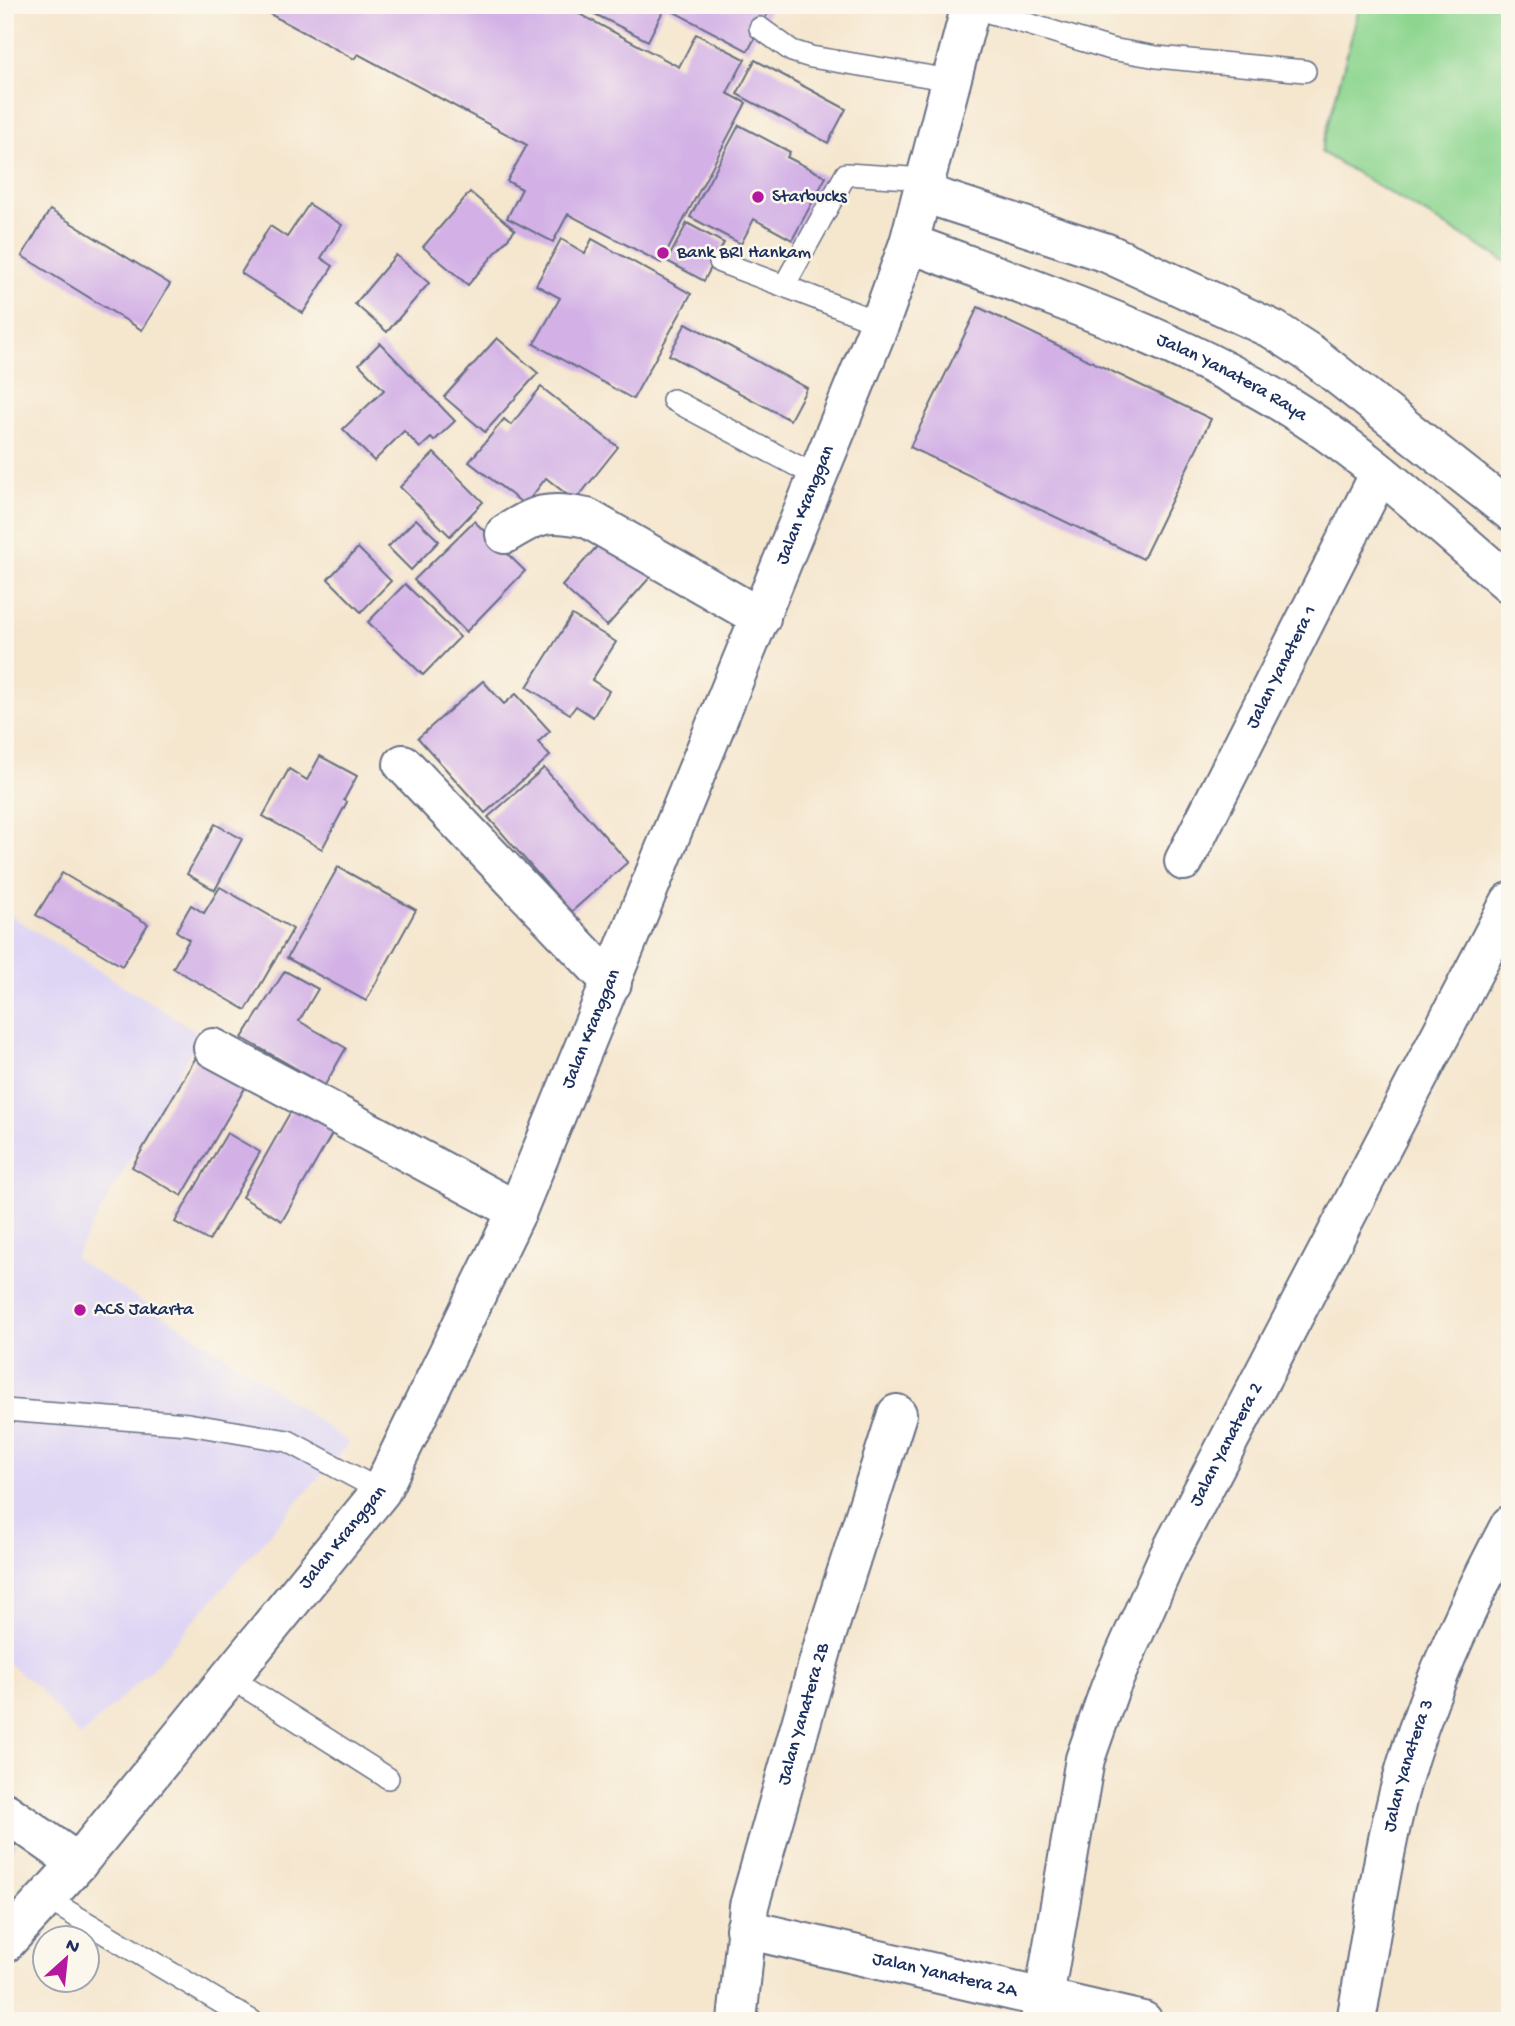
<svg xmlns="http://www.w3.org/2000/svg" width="1515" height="2026" viewBox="0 0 1515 2026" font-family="'Gochi Hand',sans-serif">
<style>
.built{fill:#ded5f5}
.green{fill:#8ed690;stroke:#548277;stroke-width:2}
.building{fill:#d3b1e6}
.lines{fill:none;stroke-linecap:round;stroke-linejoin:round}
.lane-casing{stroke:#676f85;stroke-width:24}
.street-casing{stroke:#676f85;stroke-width:42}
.secondary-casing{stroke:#676f85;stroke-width:42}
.lane{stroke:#fff;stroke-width:21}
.street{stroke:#fff;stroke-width:38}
.secondary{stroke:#fff;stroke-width:38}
.poi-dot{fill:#b5179e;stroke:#fbf7ec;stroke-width:2.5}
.labels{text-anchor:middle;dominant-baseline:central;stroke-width:5;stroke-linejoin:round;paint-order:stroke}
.poi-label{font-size:19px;fill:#1b2f5e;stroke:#fbf7ec;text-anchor:start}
.street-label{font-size:19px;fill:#1b2f5e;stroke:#fbf7ec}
</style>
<rect width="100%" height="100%" fill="#fbf7ec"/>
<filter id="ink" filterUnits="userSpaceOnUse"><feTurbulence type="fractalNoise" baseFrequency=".0143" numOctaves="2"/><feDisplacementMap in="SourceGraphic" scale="14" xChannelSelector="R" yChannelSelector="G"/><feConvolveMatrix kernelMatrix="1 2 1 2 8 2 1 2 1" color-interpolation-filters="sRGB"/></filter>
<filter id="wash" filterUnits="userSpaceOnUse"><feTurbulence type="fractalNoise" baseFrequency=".00686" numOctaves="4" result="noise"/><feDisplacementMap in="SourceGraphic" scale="28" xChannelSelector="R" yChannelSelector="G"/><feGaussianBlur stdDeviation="1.57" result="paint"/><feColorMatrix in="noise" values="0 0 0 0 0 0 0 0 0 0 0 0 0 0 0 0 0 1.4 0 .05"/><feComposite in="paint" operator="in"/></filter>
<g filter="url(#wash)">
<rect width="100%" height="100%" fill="#f5e6ce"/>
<!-- built -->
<path class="built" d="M5,912L201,1034L74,1258L236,1362L349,1443L151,1670L80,1737L39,1688L5,1661Z"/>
<!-- green -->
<path class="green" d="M1360,5H1510V264L1321,152Z"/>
<g id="blocks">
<!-- building -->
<g class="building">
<path d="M253,5H563L679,67L696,34L745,59L727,93L746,103L661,263L568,214L553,242L507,218L522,189L507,181L527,145L358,54L354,59Z"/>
<path d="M577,5H772L748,51L665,7L648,41Z"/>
<path d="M755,60L846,109L828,143L737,94Z"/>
<path d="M739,125L790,152L787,157L826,177L792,240L754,219L741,244L690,217Z"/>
<path d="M470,192L515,230L468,285L423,247Z"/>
<path d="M309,204L342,225L321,258L333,266L303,313L241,273L270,226L287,237Z"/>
<path d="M50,210L170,284L142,330L22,256Z"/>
<path d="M687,223L724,243L704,281L667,261Z"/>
<path d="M561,239L585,253L592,239L691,294L633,399L534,344L560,298L536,285Z"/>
<path d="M396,255L429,283L387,332L355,304Z"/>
<path d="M978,307L1211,419L1143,559L910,447Z"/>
<path d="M686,323L807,388L790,420L669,355Z"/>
<path d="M497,338L538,373L485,432L444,397Z"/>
<path d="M380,343L455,421L434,441L431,438L420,448L404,431L374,461L343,429L384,390L359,364Z"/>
<path d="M541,387L618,447L575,501L546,478L525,505L469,462L504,419L511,425Z"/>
<path d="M434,453L483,502L450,536L400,487Z"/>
<path d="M416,519L439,541L411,570L388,547Z"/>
<path d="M474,521L525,571L466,632L414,580Z"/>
<path d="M607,535L652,575L607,626L562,586Z"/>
<path d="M358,548L391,581L361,612L328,579Z"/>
<path d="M405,584L460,637L423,675L368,622Z"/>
<path d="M572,615L616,642L592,680L609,691L593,717L576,706L570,714L527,687Z"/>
<path d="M483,681L504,704L516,694L550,731L538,742L550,756L485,813L418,738Z"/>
<path d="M320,756L357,776L344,800L347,802L322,849L263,816L289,769L307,780Z"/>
<path d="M544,768L628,862L571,912L488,817Z"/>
<path d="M215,824L242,839L215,890L187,874Z"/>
<path d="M338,867L416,910L366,1001L287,958Z"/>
<path d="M62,873L148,924L122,966L36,915Z"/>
<path d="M220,887L293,929L246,1010L173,968L189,940L176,931L191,905L204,913Z"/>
<path d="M285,971L318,989L299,1021L346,1048L325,1085L242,1038Z"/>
<path d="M202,1047L252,1076L182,1196L132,1167Z"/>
<path d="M295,1104L336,1127L282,1221L242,1197Z"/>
<path d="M227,1133L260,1152L209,1241L175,1222Z"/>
<path d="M5,1836L16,1844L5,1859Z"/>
</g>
</g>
</g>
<g filter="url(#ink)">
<use href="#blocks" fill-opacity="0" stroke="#676f85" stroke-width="2"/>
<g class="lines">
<defs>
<g id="lane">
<path d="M965,5L1111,49L1157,57L1305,71"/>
<path d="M760,28L792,51L811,57L951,80"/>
<path d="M720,262L784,286"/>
<path d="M880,323L784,286L846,174L926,179"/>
<path d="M673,400L818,477"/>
<path d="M5,1410L188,1424L288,1441L381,1491"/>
<path d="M231,1678L388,1778"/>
<path d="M47,1899L252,2021"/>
</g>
<g id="street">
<path d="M923,193L1107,253L1274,330L1311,354L1510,511"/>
<path id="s1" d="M909,243C1034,290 1166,333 1281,402C1364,452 1436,521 1510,584"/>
<path d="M505,534C539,513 547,510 587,518L761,618"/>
<path d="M403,764L612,983"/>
<path id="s2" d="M1184,861L1380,473"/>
<path d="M213,1048L517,1211"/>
<path d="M5,1812L78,1863"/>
<path id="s3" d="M745,1929L1143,2021"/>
<path id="s4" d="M737,2021L749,1906L824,1643L897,1414"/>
<path id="s5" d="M1040,2021L1085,1759L1110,1688L1167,1559L1510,902"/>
<path id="s6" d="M1356,2021C1368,1954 1377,1887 1392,1821C1414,1719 1461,1618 1510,1525"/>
</g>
<g id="secondary">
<path id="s7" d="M5,1943L78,1863L381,1491L517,1211L880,323L909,243L971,5"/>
</g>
</defs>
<!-- lane casing -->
<use href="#lane" class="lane-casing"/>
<!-- street casing -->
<use href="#street" class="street-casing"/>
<!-- secondary casing -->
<use href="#secondary" class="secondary-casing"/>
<!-- lane -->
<use href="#lane" class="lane"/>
<!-- street -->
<use href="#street" class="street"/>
<!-- secondary -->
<use href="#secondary" class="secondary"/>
</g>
</g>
<!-- markers -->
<g class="poi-dot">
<circle cx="758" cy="197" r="7"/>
<circle cx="663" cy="253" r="7"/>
<circle cx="80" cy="1310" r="7"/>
</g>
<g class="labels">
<!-- poi labels -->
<g class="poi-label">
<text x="772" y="197">Starbucks</text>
<text x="677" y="253">Bank BRI Hankam</text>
<text x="94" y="1310">ACS Jakarta</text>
</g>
<!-- street labels -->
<g class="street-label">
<text stroke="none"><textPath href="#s1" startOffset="350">Jalan Yanatera Raya</textPath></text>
<text stroke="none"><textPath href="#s7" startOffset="1662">Jalan Kranggan</textPath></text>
<text stroke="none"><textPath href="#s2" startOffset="217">Jalan Yanatera 1</textPath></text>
<text stroke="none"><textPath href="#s7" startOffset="1096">Jalan Kranggan</textPath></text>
<text stroke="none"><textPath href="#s5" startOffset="611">Jalan Yanatera 2</textPath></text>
<text stroke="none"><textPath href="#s7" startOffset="528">Jalan Kranggan</textPath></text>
<text stroke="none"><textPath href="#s4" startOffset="315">Jalan Yanatera 2B</textPath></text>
<text stroke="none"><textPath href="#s6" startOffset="261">Jalan Yanatera 3</textPath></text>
<text stroke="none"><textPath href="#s3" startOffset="205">Jalan Yanatera 2A</textPath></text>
</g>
</g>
<!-- margin -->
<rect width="1515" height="2026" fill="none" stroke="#fbf7ec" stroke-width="28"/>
<!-- north arrow -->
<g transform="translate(66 1959) rotate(27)"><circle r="33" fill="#fbf7ec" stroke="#a1a7b3" stroke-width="2"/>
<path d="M0-5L12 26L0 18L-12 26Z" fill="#b5179e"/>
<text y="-10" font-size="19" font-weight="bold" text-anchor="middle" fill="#1b2f5e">N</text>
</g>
</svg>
